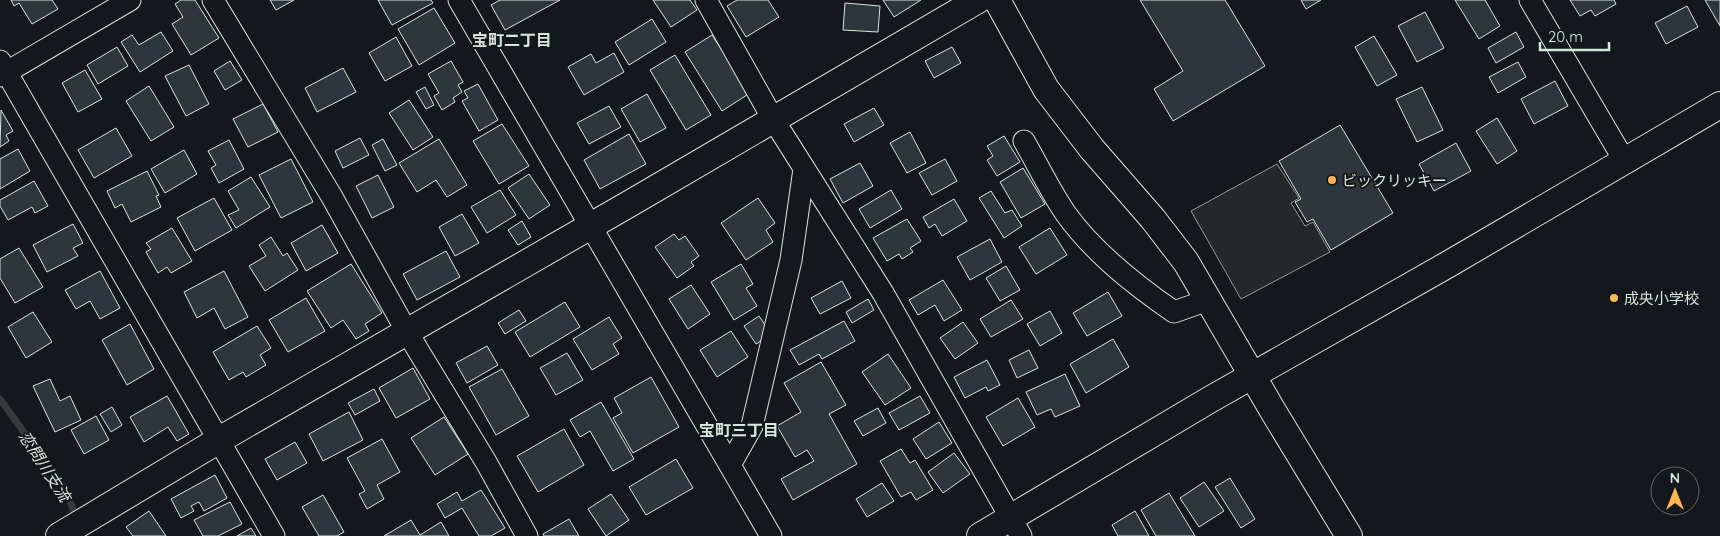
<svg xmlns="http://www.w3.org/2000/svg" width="1720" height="536" viewBox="0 0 1720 536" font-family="Quicksand,'Noto Sans JP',sans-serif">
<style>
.parking{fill:#24282b;stroke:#939e99}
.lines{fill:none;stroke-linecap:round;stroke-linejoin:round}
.stream{stroke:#363b3e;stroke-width:7}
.building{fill:#2c363c;stroke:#d8e6dc}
.minor-casing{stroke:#d8e6dc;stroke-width:23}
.tertiary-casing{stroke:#d8e6dc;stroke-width:28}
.minor{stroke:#14181c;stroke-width:21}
.tertiary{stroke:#14181c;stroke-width:26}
.poi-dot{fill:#ffb74d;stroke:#14181c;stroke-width:2}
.labels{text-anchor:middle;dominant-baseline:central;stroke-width:4;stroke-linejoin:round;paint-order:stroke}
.poi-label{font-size:15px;fill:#d8e6dc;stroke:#14181c;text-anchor:start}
.neighbourhood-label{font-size:16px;font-weight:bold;fill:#d8e6dc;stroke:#14181c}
.water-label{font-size:16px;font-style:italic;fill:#d8e6dc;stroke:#14181c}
</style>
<rect width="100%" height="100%" fill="#14181c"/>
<!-- parking -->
<path class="parking" d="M1277,164L1299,198L1291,203L1305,226L1313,222L1330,252L1241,299L1191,211Z"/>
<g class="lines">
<!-- stream -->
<path class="stream" d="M0,399L65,489L77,519"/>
</g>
<!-- building -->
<g class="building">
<path d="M11,0H52L58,9L32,24L19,3L14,6Z"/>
<path d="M181,0H195L219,38L191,55L172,24L183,17L175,4Z"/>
<path d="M270,0H294L276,10Z"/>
<path d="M378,0H431L433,3L392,25Z"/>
<path d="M500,0H499H560L505,30L491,5Z"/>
<path d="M653,0H690L697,10L671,27Z"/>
<path d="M737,0H768L779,17L746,37L727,6Z"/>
<path d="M883,0H921L894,17Z"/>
<path d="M1140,0H1225L1265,66L1173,121L1154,89L1183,71Z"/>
<path d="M1301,0H1321L1306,9Z"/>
<path d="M1455,0H1485L1500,26L1479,39Z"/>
<path d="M1570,0H1614L1616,4L1595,16L1591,10L1580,16Z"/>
<path d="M1705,0H1720V26Z"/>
<path d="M845,3L880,6L878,32L843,30Z"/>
<path d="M1687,6L1698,27L1666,44L1655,23Z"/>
<path d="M434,8L455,43L419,65L398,29Z"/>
<path d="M1425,12L1444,48L1417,62L1398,26Z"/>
<path d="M652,19L666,42L629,65L615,42Z"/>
<path d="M161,32L173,51L140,72L121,42L132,35L139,45Z"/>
<path d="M1516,32L1524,47L1496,63L1488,48Z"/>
<path d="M712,35L750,93L722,111L685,52Z"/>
<path d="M1374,36L1397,75L1377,86L1355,47Z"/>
<path d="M396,37L412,66L385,81L369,53Z"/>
<path d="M117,47L128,66L98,84L87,65Z"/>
<path d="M952,47L961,63L934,78L925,61Z"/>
<path d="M614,53L624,72L584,95L568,67L591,54L596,63Z"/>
<path d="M675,55L711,115L686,130L650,70Z"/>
<path d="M230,61L242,80L225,90L214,71Z"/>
<path d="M451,61L463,82L458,85L462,92L453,98L455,102L442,110L434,96L439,93L428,74Z"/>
<path d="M1518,62L1526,77L1498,93L1489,77Z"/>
<path d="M189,65L209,104L186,116L165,76Z"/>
<path d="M343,68L356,92L317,112L305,88Z"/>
<path d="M85,70L102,99L78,112L62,83Z"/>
<path d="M1555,81L1568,106L1534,124L1521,99Z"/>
<path d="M478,84L498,120L479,131L462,101L468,98L464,91Z"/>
<path d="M149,86L174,127L151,141L126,101Z"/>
<path d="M425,87L434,105L426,109L416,92Z"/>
<path d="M1422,87L1443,130L1417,142L1396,99Z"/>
<path d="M647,94L666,128L640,142L621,109Z"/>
<path d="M409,100L433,137L413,150L389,113Z"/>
<path d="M263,104L278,132L248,147L233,119Z"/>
<path d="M609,106L621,127L589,144L577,123Z"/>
<path d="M874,108L884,125L854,142L844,124Z"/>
<path d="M1,110L13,131L6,135L9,141L0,147Z"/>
<path d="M1497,118L1517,151L1497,164L1476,131Z"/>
<path d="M502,124L529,166L499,184L473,141Z"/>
<path d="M1340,125L1393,213L1331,250L1313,219L1307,222L1295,202L1301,199L1279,161Z"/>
<path d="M116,128L132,156L94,178L78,150Z"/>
<path d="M910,132L926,163L907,173L890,143Z"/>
<path d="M629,134L646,164L600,189L584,160Z"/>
<path d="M1004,136L1020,162L997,176L987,160L993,156L987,146Z"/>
<path d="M360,138L369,155L343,168L335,151Z"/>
<path d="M383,139L397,165L385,171L372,145Z"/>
<path d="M439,139L467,185L447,197L436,180L417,192L399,163Z"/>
<path d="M229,140L244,169L219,183L211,168L216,165L208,151Z"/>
<path d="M1456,143L1471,171L1434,191L1419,164Z"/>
<path d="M18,149L30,171L0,189V159Z"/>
<path d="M184,150L197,174L165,193L151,169Z"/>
<path d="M291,159L313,202L281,218L259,175Z"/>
<path d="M945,159L957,181L932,195L919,173Z"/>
<path d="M860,163L873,186L843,203L830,179Z"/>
<path d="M1023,168L1045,204L1021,218L1000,182Z"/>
<path d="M147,171L159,195L156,196L161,207L131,222L122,204L115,208L107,191Z"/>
<path d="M529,174L550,205L529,219L508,188Z"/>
<path d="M378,175L394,207L372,218L356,186Z"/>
<path d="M251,177L270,207L236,228L228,215L239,210L228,191Z"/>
<path d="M34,181L48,206L35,213L32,207L8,220L0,206V200Z"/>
<path d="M500,190L516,215L487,233L471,207Z"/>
<path d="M891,190L902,209L870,228L859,209Z"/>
<path d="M991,191L1005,213L1012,210L1022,226L1004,238L979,198Z"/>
<path d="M214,198L232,230L195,251L177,218Z"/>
<path d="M758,198L775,223L766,230L773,242L746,260L721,223Z"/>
<path d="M954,199L967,221L942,236L935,224L929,228L923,217Z"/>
<path d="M462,214L479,243L455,256L439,227Z"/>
<path d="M907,219L921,241L910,248L913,252L902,259L899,254L887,261L873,238Z"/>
<path d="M522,221L531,237L518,245L508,230Z"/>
<path d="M73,224L83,243L73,248L78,256L47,272L33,245Z"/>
<path d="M322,225L338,253L306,271L291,243Z"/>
<path d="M172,228L192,261L171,273L167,267L158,273L146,252L151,249L146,243Z"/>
<path d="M1050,228L1067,255L1036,274L1019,247Z"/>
<path d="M674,234L679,240L685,236L699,256L691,262L694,266L677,278L655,247Z"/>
<path d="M271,237L283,256L287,253L298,270L265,291L249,266L266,256L259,245Z"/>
<path d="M990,239L1002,262L970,280L957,257Z"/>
<path d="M19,248L43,287L15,303L0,278V259Z"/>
<path d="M446,251L460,277L417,300L403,274Z"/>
<path d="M351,264L382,313L365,324L369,331L356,339L343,320L331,328L307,291Z"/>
<path d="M741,264L753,284L746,288L757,306L734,320L711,282Z"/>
<path d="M1006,266L1020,290L1000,301L986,278Z"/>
<path d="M100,271L120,308L100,319L90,301L76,309L65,290Z"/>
<path d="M224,271L248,317L225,329L214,308L197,318L184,292Z"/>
<path d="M943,280L962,310L944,321L935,305L918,315L909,300Z"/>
<path d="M842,281L851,298L820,314L811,298Z"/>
<path d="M691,285L710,314L688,329L669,299Z"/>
<path d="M1108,292L1122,316L1087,336L1073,313Z"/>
<path d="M306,298L325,331L288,352L269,320Z"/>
<path d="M868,299L874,310L852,323L846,312Z"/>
<path d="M1011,300L1023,319L991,337L980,319Z"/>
<path d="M565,302L580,327L530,357L515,332Z"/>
<path d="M519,310L526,321L505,334L498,323Z"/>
<path d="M1050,311L1062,333L1040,346L1027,324Z"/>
<path d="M33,312L52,342L26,358L8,327Z"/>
<path d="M759,316L771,334L756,344L744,326Z"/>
<path d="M609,317L622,338L613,344L619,354L592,370L573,339Z"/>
<path d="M844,321L855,341L822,359L819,354L799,365L790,350Z"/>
<path d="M963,322L978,343L955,359L940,338Z"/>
<path d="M130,324L154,369L127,385L102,340Z"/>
<path d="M257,326L271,348L260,355L266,365L246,377L243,372L229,380L213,352Z"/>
<path d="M731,331L748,357L717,377L700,350Z"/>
<path d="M1113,339L1129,367L1086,393L1070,364Z"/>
<path d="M487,346L498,365L467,383L456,363Z"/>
<path d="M1029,350L1038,368L1017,378L1009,360Z"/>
<path d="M567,353L583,380L556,395L540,368Z"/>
<path d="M888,354L911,388L885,405L862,372Z"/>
<path d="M987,360L1000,385L988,391L986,387L965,398L954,377Z"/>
<path d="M821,362L846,405L829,414L857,464L793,500L781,479L814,461L807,450L795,457L777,426L801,412L784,383Z"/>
<path d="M413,368L430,399L396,418L379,388Z"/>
<path d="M502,369L529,416L496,435L469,387Z"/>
<path d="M1065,374L1080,406L1055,417L1051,409L1037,415L1026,392Z"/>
<path d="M651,377L679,427L633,453L613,418L622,413L614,398Z"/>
<path d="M50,379L60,401L70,396L81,420L55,432L33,386Z"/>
<path d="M374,389L380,401L355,415L348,403Z"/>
<path d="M167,396L189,434L177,441L168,427L144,442L130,417Z"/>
<path d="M920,396L930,413L899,430L889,413Z"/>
<path d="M1018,398L1035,427L1003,446L986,417Z"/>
<path d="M601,402L634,459L613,471L590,431L580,437L570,420Z"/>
<path d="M112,407L122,425L111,432L100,414Z"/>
<path d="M878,408L886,423L863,436L854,421Z"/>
<path d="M349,412L363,440L323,461L309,434Z"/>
<path d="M96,416L109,440L84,454L71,430Z"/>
<path d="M444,417L468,454L435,475L411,438Z"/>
<path d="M939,422L952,443L926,459L913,439Z"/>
<path d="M564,429L584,465L538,492L517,456Z"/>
<path d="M382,439L400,472L377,485L384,499L367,509L359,494L365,491L347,458Z"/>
<path d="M295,442L307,463L277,480L265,459Z"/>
<path d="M901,449L910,463L915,460L933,490L916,500L911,492L901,497L880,461Z"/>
<path d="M954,453L970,474L943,493L928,472Z"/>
<path d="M676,459L693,488L646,515L629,487Z"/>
<path d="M215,475L227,498L204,511L199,502L191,506L194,511L181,518L171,499Z"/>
<path d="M1230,478L1255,519L1241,528L1215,487Z"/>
<path d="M1204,482L1224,511L1199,527L1180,498Z"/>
<path d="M882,483L894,501L867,517L856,499Z"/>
<path d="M481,490L505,528L491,536H479L462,508L445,518L437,504L457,492L462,501Z"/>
<path d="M1169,493L1195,536H1156L1141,510Z"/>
<path d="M611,494L629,520L606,536L588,509Z"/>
<path d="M323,495L344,532L337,536H319L302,507Z"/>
<path d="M230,502L242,524L218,536H203L194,520Z"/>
<path d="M149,511L166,536H133L126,527Z"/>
<path d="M1135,511L1149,536H1118L1112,525Z"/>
<path d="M569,519L579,536H544L543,534Z"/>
<path d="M411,520L420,535L441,522L449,536H384Z"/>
<path d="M251,528L256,536H237Z"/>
</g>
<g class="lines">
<defs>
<g id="minor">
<path d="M213,0L332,197L407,332L486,462L527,536"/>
<path d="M459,0L771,536"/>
<path d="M706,0L773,119L883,293L1021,536"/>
<path d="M1530,0L1624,160"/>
<path d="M0,61L274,536"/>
<path d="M0,76L130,0"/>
<path d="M1024,141C1038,165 1050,191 1066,214C1094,253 1135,285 1174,312L1208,300"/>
<path d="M730,465L752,426L791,260L804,169"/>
</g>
<g id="tertiary">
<path d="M997,0L1046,89L1092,149L1153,219L1186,262L1273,411L1349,536"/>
<path d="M59,536L219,440L629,204L978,0"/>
<path d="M980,536L1211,399L1447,265L1720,105"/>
</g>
</defs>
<!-- minor casing -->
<use href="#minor" class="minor-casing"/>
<!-- tertiary casing -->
<use href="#tertiary" class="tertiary-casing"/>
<!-- minor -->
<use href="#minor" class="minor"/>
<!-- tertiary -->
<use href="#tertiary" class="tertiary"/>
</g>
<!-- markers -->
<g class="poi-dot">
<circle cx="1332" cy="180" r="5"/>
<circle cx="1614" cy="298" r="5"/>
</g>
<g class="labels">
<!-- poi labels -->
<g class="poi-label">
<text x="1342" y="180">ビックリッキー</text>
<text x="1624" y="298">成央小学校</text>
</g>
<!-- neighbourhood labels -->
<g class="neighbourhood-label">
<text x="512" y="40">宝町二丁目</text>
<text x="739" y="430">宝町三丁目</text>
</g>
<!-- water labels -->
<g class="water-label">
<text transform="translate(45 466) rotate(57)">恋問川支流</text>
</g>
</g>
<!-- north arrow -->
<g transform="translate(1675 491)"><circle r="24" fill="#14181c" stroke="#626a69"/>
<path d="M0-4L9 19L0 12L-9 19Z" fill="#ffb74d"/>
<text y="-8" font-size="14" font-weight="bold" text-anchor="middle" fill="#d8e6dc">N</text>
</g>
<!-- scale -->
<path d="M1540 42v8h69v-8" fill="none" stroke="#d8e6dc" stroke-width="2.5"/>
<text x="1548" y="42" font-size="15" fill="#d8e6dc" stroke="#14181c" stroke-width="4" paint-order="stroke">20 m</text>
</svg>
